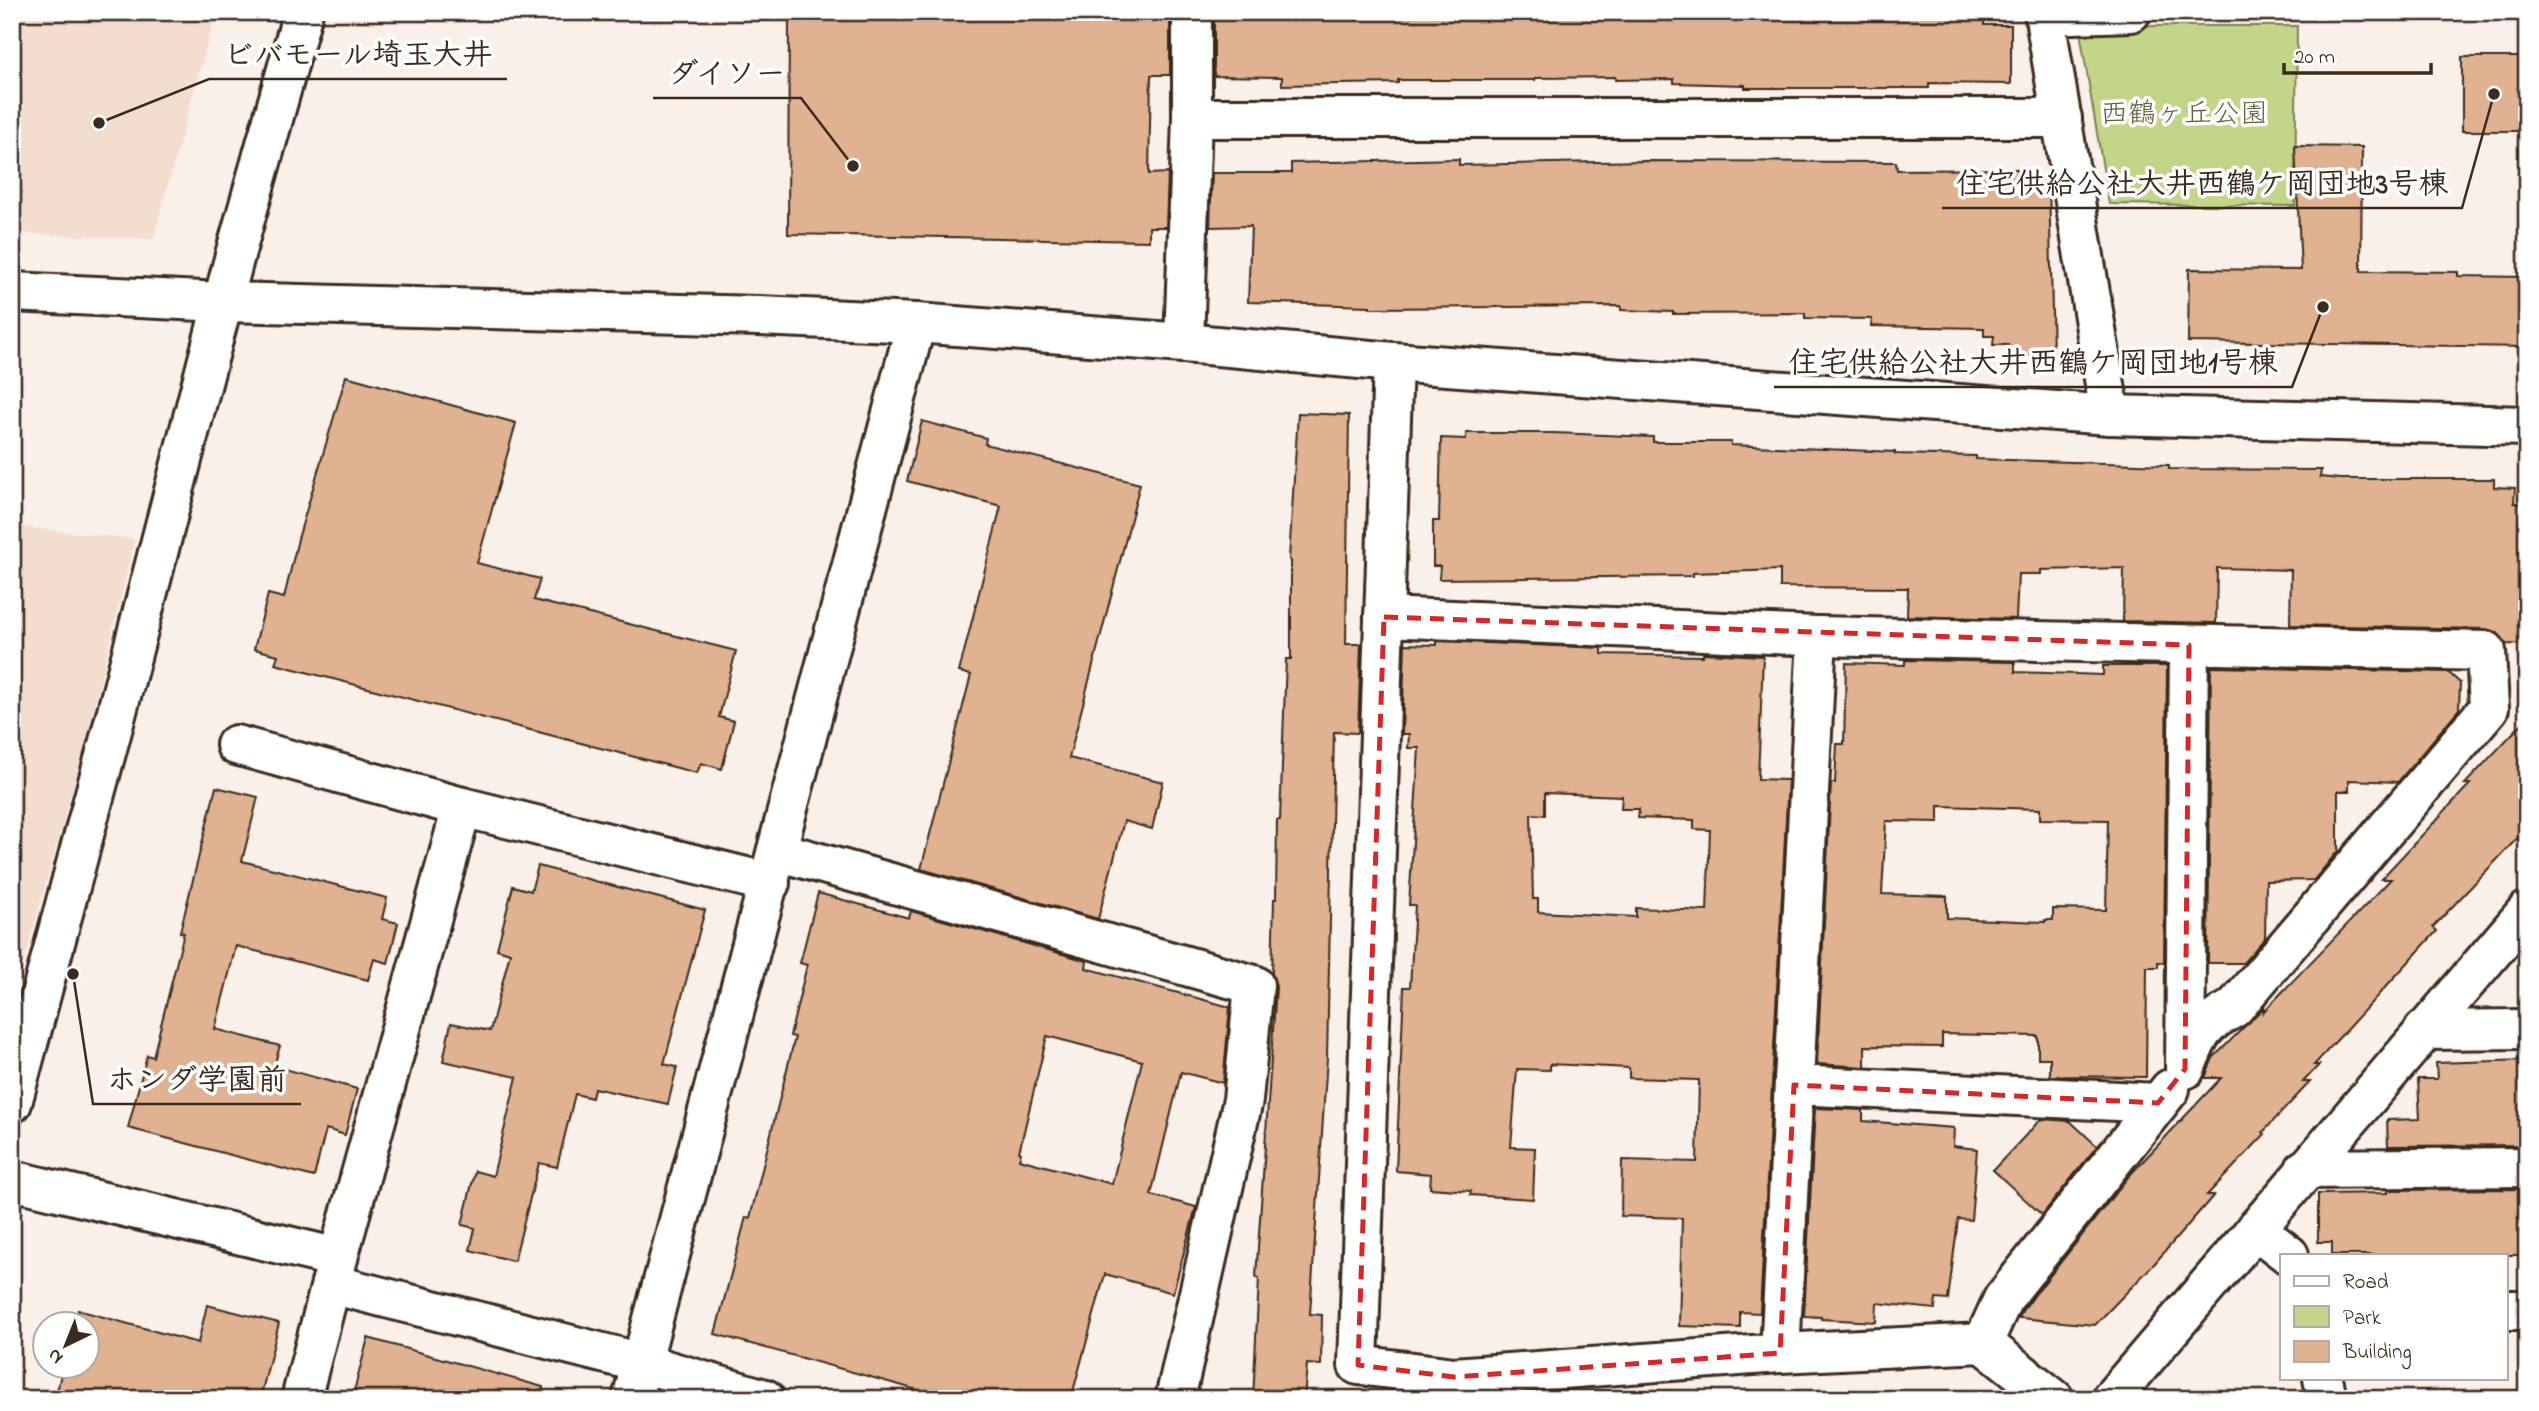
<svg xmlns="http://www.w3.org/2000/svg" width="2539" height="1411" viewBox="0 0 2539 1411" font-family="'Indie Flower','Klee One',sans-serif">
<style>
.built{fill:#f2ddcf}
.green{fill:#c2d589;stroke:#7e8054;stroke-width:2}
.building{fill:#e0b291;stroke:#3b2a1e;stroke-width:2;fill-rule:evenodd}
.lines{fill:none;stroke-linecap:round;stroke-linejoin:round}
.minor-casing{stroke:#3b2a1e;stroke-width:44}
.minor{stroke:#fff;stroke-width:38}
.marked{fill:none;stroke:#d62828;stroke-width:5;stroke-dasharray:14 9;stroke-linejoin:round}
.labels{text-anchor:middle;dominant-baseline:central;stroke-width:7;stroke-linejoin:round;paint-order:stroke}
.park-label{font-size:28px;fill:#645d3e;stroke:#fff}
.leader{fill:none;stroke:#3b2a1e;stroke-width:2.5}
.callout-dot{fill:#3b2a1e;stroke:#fff;stroke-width:2.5}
.callout-label{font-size:30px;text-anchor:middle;font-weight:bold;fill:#3b2a1e;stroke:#fff;stroke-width:7;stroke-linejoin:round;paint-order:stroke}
</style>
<rect width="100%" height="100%" fill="#f9f0e9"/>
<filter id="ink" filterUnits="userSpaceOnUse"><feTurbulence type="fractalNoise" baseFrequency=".0143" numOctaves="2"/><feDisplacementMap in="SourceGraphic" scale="14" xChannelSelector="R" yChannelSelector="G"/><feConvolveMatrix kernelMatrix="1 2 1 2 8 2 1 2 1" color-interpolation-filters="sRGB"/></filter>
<g filter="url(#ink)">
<!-- built -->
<g class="built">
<path d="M12,12H216L153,239L12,233Z"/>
<path d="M12,526L135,539L83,751L12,1004Z"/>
</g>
<!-- green -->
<path class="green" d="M2090,26H2297L2295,206L2109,204L2081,38Z"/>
<!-- building -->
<g class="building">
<path d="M789,12H1170V75H1151L1149,174L1168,173L1166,227H1149V241L788,234Z"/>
<path d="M1214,12H1984V25H2011V84L1929,83V88H1745V85L1674,83V79L1615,80V77L1535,78V80H1398V83L1282,85V77L1214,76Z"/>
<rect x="2462" y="57" width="65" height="74"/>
<path d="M2295,146L2362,147L2361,271L2458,272V276L2527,277V347L2188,342L2189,269L2301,270Z"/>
<path d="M1459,159V165L1645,161L1896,162L1897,170L2028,169L2029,179L2049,180L2053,356H2007L2008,345H1993L1994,336H1984V328L1871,326L1872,319L1805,318V313L1673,314V312L1621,310V306L1370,308V306L1248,302L1251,226L1210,227L1212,173H1291V163Z"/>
<path d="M346,376L516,423L477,563L540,579L534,600L736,651L719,717L734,721L722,769L701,763L697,773L275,664L278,655L254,649L268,594L284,598L298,539Z"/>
<path d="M1298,413L1349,415L1346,644H1361L1358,733L1334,732L1327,1058L1310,1314L1322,1315L1321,1365L1307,1364L1304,1399H1253L1259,1278L1256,1277L1276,987L1272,974L1274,899H1276L1277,820H1280L1286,659H1291V561L1289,560Z"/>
<path d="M922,421L986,438L985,444L1140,484L1069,758L1163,782L1152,829L1124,821L1098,919L921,869L971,675L959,672L1001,506L907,481Z"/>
<path d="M1466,433H1554L1653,437V442H1731V445L1895,452V454L1976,456V459L2169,465V469L2321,470L2320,477L2340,479H2494V487L2515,488L2514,503L2527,504V645L2506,644L2497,632L2486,629L2290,625L2291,570L2217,568L2216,623L2123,621L2124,568L2041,570V574H2018L2016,619L1907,616L1908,588L1780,587V570L1693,573V576L1439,579L1440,566H1433V521H1439L1441,438L1466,439Z"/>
<path d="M1437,641L1602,648V654L1703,656V653L1763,656L1758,779L1788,780L1760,1313L1740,1312V1328L1679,1326L1682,1218L1621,1216L1622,1160L1697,1162L1699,1080L1629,1078V1068L1550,1064V1070L1517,1069L1511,1147L1535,1148L1533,1199L1470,1195L1471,1191L1430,1188L1431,1174L1396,1171L1404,987H1410L1415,905H1409L1419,748H1408L1409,734H1402L1405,644L1437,645ZM1545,793L1622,796L1621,809H1639L1638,818L1694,820V829L1710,830L1707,911L1636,908V917L1538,912V899H1533L1531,814L1545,815Z"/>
<path d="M1905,660L2015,662V672L2103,675V666H2167L2164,962H2158V967H2147L2146,1077L2050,1076V1058H2038V1036L1942,1034V1047L1865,1046V1067L1817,1064L1831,783H1835L1837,744H1844L1846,663L1905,665ZM1939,806L2040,809V819L2108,820L2106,910L2053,909V920H2045V922L1947,918V896L1882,894L1886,821L1939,822Z"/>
<path d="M2211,667L2448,672L2460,683L2459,709L2398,782L2349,780V791H2338V851L2314,880L2266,881L2265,938L2243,963H2208Z"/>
<path d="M2527,718V828L2433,927L2437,931L2314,1065H2319L2303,1082H2310L2263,1132L2265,1134L2207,1195H2214L2154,1264L2095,1325L2019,1318L2022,1311L2129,1176L2221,1078H2205L2213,1058L2264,1007L2263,1012L2391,879H2381L2470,784H2465Z"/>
<path d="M216,787L258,797L242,861L387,898L382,919L398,923L388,963L374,959L368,980L236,946L215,1029L280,1046L274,1066L357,1089L345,1135L326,1129L314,1177L128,1128L147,1055L153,1057L184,933L180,932Z"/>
<path d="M538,866L705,910L664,1064L677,1067L668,1104L594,1088L592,1098L575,1094L557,1167L539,1163L514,1261L470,1250L475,1228L462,1225L475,1171L493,1176L517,1077L443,1061L451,1023L490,1031L510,953L497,949L513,886L531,891Z"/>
<path d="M818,893L909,918L911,911L1087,961L1086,968L1230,1007L1223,1083L1181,1072L1151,1195L1196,1207L1173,1293L1105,1274L1071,1399H950L715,1334L746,1217L750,1218L795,1037L790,1036L807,965L800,963ZM1047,1036L1142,1061L1112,1184L1019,1159L1021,1153L1019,1152Z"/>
<path d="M2527,1060V1145L2388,1146L2387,1120L2420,1119L2418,1079H2437L2436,1063Z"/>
<path d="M1815,1108L1863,1110V1121L1954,1128L1953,1146L1977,1149L1971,1220L1958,1219L1948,1300L1936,1299L1935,1309L1877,1303L1876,1322L1821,1319V1317L1804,1316Z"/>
<path d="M2041,1119L2070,1121L2097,1146L2042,1215L1993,1170Z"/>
<path d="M2527,1189V1255H2332V1242H2318V1194L2388,1193V1190Z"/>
<path d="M207,1305L279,1323L260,1399H55L63,1366H88V1324H75L78,1310L198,1343Z"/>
<path d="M368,1338L543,1387L542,1399H352Z"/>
</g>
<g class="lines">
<defs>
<g id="minor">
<path d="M2044,12L2110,415"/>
<path d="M2045,15L2131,12"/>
<path d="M1192,118H2062"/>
<path d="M12,292L223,302L759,316L916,323L1184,343L1393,362L2110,415L2527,426"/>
<path d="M1184,343L1192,118V12"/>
<path d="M1393,362L1358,1365L1454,1377L1780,1353L1983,1343L2054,1399"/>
<path d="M1384,617L1817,636L2486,651L2489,708L2234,1008C2201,1025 2198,1036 2185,1069L2189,645"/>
<path d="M236,745L462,807L770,883"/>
<path d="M777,851L1254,985L1243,1100L1175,1399"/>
<path d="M2424,1030L2527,1029"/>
<path d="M1794,1085L2158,1103"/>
<path d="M12,1103L115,719L235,255L303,12"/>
<path d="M2305,1169L2527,1167"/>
<path d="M12,1180L338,1258L331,1284L642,1363L765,1399"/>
<path d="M2255,1229L2289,1255"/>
<path d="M338,1258L462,807"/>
<path d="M2506,1310H2527"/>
<path d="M1983,1343L2003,1299L2170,1089"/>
<path d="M1780,1353L1817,636"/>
<path d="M2323,1378L2327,1399"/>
<path d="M301,1399L331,1284"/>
<path d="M632,1399L916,323"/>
<path d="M2111,1399L2527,911"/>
</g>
</defs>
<!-- minor casing -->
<use href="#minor" class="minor-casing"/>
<!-- minor -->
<use href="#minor" class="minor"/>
</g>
</g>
<!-- marked area -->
<path class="marked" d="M1384,617L2189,645L2185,1069L2158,1103L1794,1085L1780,1353L1454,1377L1358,1365Z"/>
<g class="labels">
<!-- park labels -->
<g class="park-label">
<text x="2184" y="115">西鶴ヶ丘公園</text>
</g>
</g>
<!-- callouts -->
<path class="leader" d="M99 123L209 79H507M853 166L801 98H653M2494 94L2462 208H1942M2323 307L2292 387H1774M73 974L93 1104H301"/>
<g class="callout-dot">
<circle cx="99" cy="123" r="7"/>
<circle cx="853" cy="166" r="7"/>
<circle cx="2494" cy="94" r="7"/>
<circle cx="2323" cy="307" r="7"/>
<circle cx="73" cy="974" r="7"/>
</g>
<g class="callout-label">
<text x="358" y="64">ビバモール埼玉大井</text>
<text x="727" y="83">ダイソー</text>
<text x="2202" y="193">住宅供給公社大井西鶴ケ岡団地3号棟</text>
<text x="2033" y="372">住宅供給公社大井西鶴ケ岡団地1号棟</text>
<text x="197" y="1089">ホンダ学園前</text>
</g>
<!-- margin -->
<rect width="2539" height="1411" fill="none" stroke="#fff" stroke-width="42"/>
<rect x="21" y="21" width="2497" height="1369" fill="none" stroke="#3b2a1e" stroke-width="2.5" filter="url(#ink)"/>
<!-- legend -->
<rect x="2280" y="1254" width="228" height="126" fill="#ffffff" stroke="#b1aaa5" stroke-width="2"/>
<rect x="2294" y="1276" width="35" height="10" fill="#ffffff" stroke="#b1aaa5" stroke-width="2"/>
<text x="2343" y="1288" font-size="21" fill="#3b2a1e">Road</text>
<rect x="2294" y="1306" width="35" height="21" fill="#c2d589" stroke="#b1aaa5" stroke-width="2"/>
<text x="2343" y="1324" font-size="21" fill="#3b2a1e">Park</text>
<rect x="2294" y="1341" width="35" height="21" fill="#e0b291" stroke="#b1aaa5" stroke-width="2"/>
<text x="2343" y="1358" font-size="21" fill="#3b2a1e">Building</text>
<!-- north arrow -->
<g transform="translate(66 1345) rotate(223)"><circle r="33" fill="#ffffff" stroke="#b1aaa5" stroke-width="2"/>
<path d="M0-5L12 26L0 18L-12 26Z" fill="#3b2a1e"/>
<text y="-10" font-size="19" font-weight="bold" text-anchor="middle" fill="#3b2a1e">N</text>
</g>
<!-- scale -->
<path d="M2284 63v10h147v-10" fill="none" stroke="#3b2a1e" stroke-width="3.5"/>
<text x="2294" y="63" font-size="21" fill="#3b2a1e" stroke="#ffffff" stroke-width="5" paint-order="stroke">20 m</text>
</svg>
